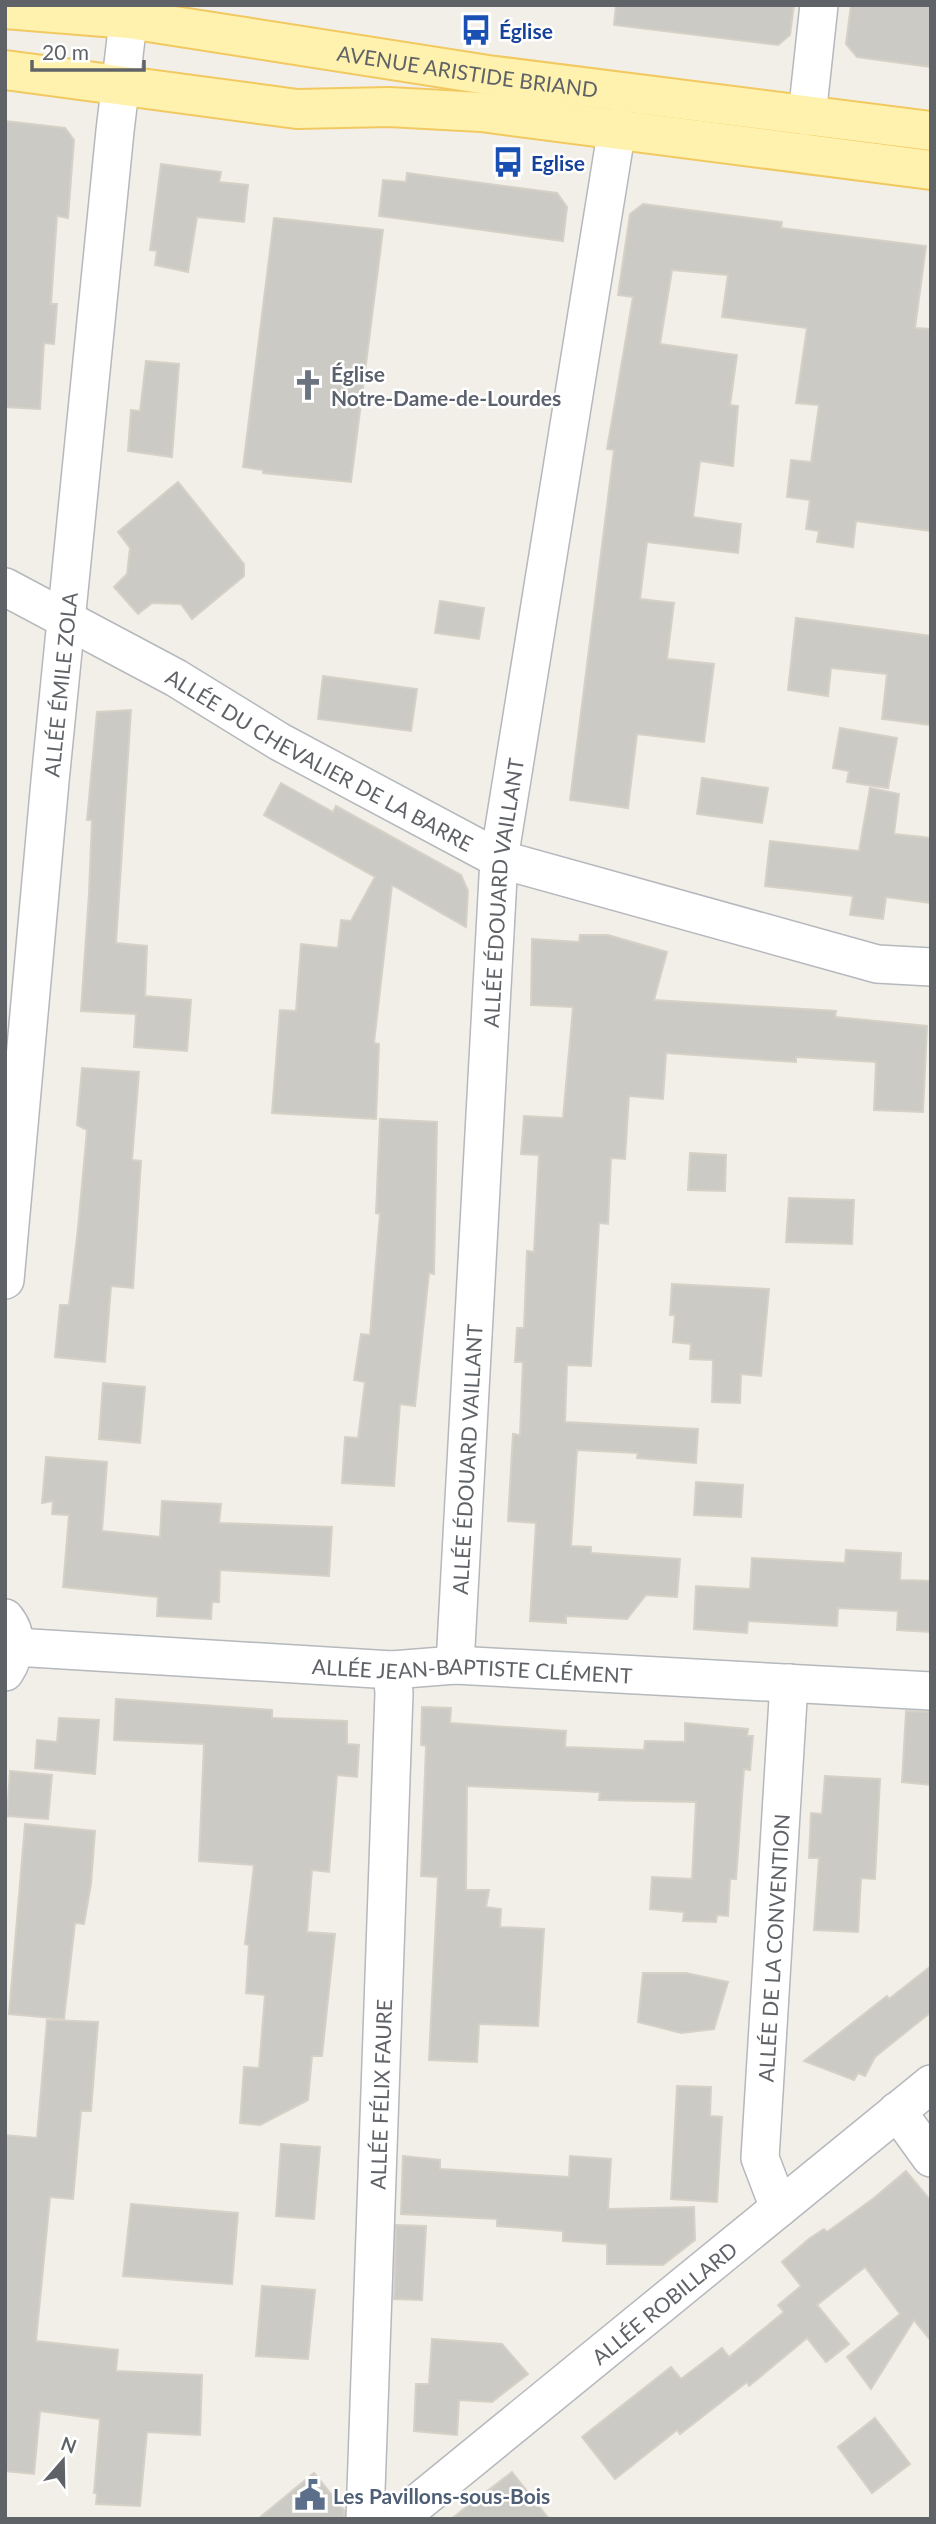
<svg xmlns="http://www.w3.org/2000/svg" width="936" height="2524" viewBox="0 0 936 2524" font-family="Lato,sans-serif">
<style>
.building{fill:#cccac5;stroke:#d6d1c6;stroke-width:2}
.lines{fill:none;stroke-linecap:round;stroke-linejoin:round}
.street-casing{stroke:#b5b8bc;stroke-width:40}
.primary-casing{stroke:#f2c960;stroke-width:42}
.street{stroke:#fff;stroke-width:37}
.primary{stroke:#fff2af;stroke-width:38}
.labels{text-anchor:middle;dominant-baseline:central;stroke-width:5;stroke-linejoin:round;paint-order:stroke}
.transit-label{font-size:21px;font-weight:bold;fill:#164399;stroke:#fff;text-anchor:start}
.street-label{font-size:21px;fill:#5f6368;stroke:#fff}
.worship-label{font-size:21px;font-weight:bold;fill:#5b616d;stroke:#fff;text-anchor:start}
.service-label{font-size:21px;font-weight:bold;fill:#4e5e75;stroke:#fff;text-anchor:start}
</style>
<rect width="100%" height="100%" fill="#f1efe8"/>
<!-- building -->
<g class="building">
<path d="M616,5H794L790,35L778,45L614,25Z"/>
<path d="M851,5H931V67L857,57L846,44Z"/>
<path d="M5,121L65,128L74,140L68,218L57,216L51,304H57L54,344L44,343L40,409L5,407Z"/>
<path d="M161,164L221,172L219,182L248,185L244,222L197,217L188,272L155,265L157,251L150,250Z"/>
<path d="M407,173L557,193L567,207L563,241L379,216L383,180L406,182Z"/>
<path d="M643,204L782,222L781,228L926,246L915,328L931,329V531L856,521L853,547L817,542L819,531L806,529L810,500L787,497L791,460L811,462L819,405L796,403L807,328L722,317L728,275L672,270L660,344L737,355L730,405L738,406L733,466L700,461L693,517L741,524L738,553L647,542L640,599L674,603L667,659L714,664L704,742L637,734L628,808L570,800L614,450L607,449L633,297L618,295L630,214Z"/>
<path d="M274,218L383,230L351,482L263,473V470L243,467Z"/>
<path d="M146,361L179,364L172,457L128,451L131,410L140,411Z"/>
<path d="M178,482L244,564V576L192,619L181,604L152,603L138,614L114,587L127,574L130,548L118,532Z"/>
<path d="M440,601L484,608L479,639L435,633Z"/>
<path d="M796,618L931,636V725L882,719L887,674L831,668L828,696L788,690Z"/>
<path d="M323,676L417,689L411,731L318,719Z"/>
<path d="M131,710L116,943L147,946L145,996L191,1000L187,1051L134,1047L136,1014L81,1011L89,893L92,820H87L97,712Z"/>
<path d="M840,728L897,738L888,788L847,782L849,771L833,768Z"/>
<path d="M702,778L768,788L762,823L697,814Z"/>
<path d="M281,783L333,812L336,806L461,875L468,891L466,927L392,885L374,1043L379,1044L376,1119L272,1113L280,1010L296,1011L301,944L338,948L341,920L351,921L375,877L264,815Z"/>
<path d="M870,788L899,794L894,834L931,838V903L886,897L883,919L850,915L853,896L765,886L770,841L859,851Z"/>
<path d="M580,935H608L667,952L654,1000L836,1011L835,1017L927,1026L923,1112L874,1110L876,1062L796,1057V1062L666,1053L663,1099L629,1096L625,1159L611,1158L608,1224L599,1223L591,1366L567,1365L565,1422L698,1429L696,1463L637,1458L638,1453L577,1450L571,1546L591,1547V1553L680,1559L677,1597L646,1595L627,1619L566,1616V1623L530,1621L536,1523L508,1521L513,1434L520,1435L523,1362H515L517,1328H524L527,1251L534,1252L539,1155L521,1154L524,1116L563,1118L573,1007L531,1005L532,939L579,942Z"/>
<path d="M82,1068L139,1072L132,1160L141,1161L133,1288L111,1286L105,1362L55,1357L60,1305H69L78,1228L87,1130L77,1125Z"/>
<path d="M380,1119L437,1122L434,1274L429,1273L415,1406L400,1404L394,1486L342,1483L345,1437L358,1438L365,1382L354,1380L361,1334L370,1335L380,1214L376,1213Z"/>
<path d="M690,1153L726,1155L725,1191L688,1190Z"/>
<path d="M789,1198L854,1200L852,1244L786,1242Z"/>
<path d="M672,1284L769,1289L761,1376L741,1374L740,1403L712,1402L713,1360L690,1359L691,1344L673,1342L675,1315H670Z"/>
<path d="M103,1383L145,1387L140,1443L99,1439Z"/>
<path d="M46,1457L107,1462L102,1531L160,1537L162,1501L221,1504L219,1523L332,1527L329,1576L220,1570L219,1602H212L211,1619L157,1616L158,1597L63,1587L69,1515L52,1514L53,1501L42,1503Z"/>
<path d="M696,1482L743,1485L741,1517L694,1515Z"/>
<path d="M846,1550L901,1553L900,1580L931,1581V1632L897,1630L898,1611L838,1608L837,1626L748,1621L747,1633L694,1629L696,1586L750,1589L752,1558L845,1563Z"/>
<path d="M116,1699L272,1710V1718L347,1721V1744L359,1745L357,1777L337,1775L329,1872L312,1870L307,1932L335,1934L322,2056H312L308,2100L260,2125L240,2123L244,2067L259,2068L265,1995L246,1993L249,1945L245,1944L254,1865L199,1861L204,1744L114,1740Z"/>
<path d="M422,1707L451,1708L450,1723L566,1731L565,1747L644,1750L645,1741L685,1742V1723L748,1729L747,1736H753L750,1770L744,1769L736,1879H730L728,1916L717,1915L716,1922L683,1921L684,1912L650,1909L652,1877L692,1879L696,1802L599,1800L600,1792L467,1786L466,1890H489L486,1907L501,1909L500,1927L544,1929L538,2026L479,2024L477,2062L429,2060L438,1877L421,1876L426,1746L421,1745Z"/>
<path d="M906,1711L931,1712V1785L902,1782Z"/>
<path d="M59,1718L99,1720L95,1774L35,1768L37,1740L57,1742Z"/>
<path d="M10,1771L52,1775L48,1819L7,1816Z"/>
<path d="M825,1776L880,1779L875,1879L861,1878L858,1932L814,1930L819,1858H809L811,1813L822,1814Z"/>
<path d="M25,1824L95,1831L91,1884L84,1924L75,1923L64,2019L9,2014Z"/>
<path d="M931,1966V2012L875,2057L865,2076L858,2073L854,2080L804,2061L887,1996L889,1999Z"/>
<path d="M643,1973H686L728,1982L714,2029L681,2033L638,2022Z"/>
<path d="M47,2020L98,2022L91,2111H81L73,2199L50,2197L36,2341L118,2350L116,2371L202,2375L200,2435L147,2432L140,2506L96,2504L97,2493H94L100,2419L40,2411L34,2474L5,2471V2135L37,2138Z"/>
<path d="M677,2086L711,2087L710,2116L722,2117L717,2202L671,2199Z"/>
<path d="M281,2144L320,2147L314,2219L276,2216Z"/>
<path d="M403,2156L440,2160V2169L569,2177L570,2156L611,2159L608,2209L694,2207L695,2240L663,2265L607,2264V2244L563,2241V2231L497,2226V2219L401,2214Z"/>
<path d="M906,2171L931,2201V2341L914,2320L871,2389L847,2357L900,2314L865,2267L817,2305L849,2344L826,2362L807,2338L749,2386L747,2382L680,2434L677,2430L615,2479L582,2437L671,2367L681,2379L722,2348L729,2357L784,2312L778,2305L801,2286L782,2262L810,2238L824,2229L827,2232L874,2198Z"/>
<path d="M131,2204L238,2213L232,2284L123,2276Z"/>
<path d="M396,2225L426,2226L422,2300L394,2299Z"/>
<path d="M262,2286L315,2290L308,2359L256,2356Z"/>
<path d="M432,2339L502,2344L528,2374L492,2402L459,2400L457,2435L414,2431L416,2384H429Z"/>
<path d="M875,2418L910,2464L872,2493L838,2447Z"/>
<path d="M512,2472L549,2519H451Z"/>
<path d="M314,2473L344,2510V2519H258Z"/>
</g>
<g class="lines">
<defs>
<g id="street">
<path d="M807,116L819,5"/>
<path id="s1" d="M5,587L176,678L280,742L499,859L877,964L931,967"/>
<path id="s2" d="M5,1280L50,781L115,131L130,5"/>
<path d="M5,1618C19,1635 16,1655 5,1672"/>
<path id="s3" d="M15,1647L392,1670L455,1665L931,1691"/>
<path id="s4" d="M455,1665L499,859L617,128"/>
<path d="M897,2111L931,2158"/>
<path id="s5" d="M779,2208L760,2158L789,1683"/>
<path id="s6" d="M365,2519L394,1693L392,1670"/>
<path id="s7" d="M398,2519L931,2084"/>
</g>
<g id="primary">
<path id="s8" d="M5,9L129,19L488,75L931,131"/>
<path d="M5,70L297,109L389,107L481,112L931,170"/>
</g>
</defs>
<!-- street casing -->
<use href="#street" class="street-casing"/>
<!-- primary casing -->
<use href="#primary" class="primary-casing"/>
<!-- street -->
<use href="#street" class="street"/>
<!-- primary -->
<use href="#primary" class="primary"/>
</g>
<!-- icons -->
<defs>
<symbol id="bus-bare" viewBox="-9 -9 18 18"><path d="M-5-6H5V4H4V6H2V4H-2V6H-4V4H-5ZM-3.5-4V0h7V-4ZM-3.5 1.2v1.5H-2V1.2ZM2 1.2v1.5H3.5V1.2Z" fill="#1a4fb4" stroke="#fff" stroke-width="2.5" paint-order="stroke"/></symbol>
<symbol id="church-bare" viewBox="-9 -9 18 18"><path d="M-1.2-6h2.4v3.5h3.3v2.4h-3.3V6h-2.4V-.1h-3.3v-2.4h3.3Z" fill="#6b7280" stroke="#fff" stroke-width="2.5" paint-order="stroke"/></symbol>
<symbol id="civic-bare" viewBox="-9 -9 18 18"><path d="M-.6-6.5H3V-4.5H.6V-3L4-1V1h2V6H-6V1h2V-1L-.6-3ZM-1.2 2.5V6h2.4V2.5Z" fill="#5c6f8a" stroke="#fff" stroke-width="2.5" paint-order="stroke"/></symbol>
</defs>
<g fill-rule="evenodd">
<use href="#bus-bare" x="454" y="8" width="44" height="44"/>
<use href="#bus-bare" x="486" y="140" width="44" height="44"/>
<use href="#church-bare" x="286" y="363" width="44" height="44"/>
<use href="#civic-bare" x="288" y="2473" width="44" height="44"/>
</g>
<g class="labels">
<!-- transit labels -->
<g class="transit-label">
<text x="499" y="30">Église</text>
<text x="531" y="162">Eglise</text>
</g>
<!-- street labels -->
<g class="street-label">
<text stroke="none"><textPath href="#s8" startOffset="467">AVENUE ARISTIDE BRIAND</textPath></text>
<text stroke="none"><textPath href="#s2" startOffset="598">ALLÉE ÉMILE ZOLA</textPath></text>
<text stroke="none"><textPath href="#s1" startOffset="359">ALLÉE DU CHEVALIER DE LA BARRE</textPath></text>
<text stroke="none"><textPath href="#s4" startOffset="774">ALLÉE ÉDOUARD VAILLANT</textPath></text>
<text stroke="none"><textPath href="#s4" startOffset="206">ALLÉE ÉDOUARD VAILLANT</textPath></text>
<text stroke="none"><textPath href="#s3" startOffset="458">ALLÉE JEAN-BAPTISTE CLÉMENT</textPath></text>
<text stroke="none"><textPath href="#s5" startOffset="264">ALLÉE DE LA CONVENTION</textPath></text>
<text stroke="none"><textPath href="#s6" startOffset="425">ALLÉE FÉLIX FAURE</textPath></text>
<text stroke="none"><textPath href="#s7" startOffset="343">ALLÉE ROBILLARD</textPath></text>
</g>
<!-- worship labels -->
<g class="worship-label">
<text x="331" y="373">Église<tspan x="331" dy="24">Notre-Dame-de-Lourdes</tspan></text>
</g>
<!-- service labels -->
<g class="service-label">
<text x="333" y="2495">Les Pavillons-sous-Bois</text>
</g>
</g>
<!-- border -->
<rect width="936" height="2524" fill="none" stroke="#5f6368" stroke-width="14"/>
<!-- north arrow -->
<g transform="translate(63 2461) rotate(20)" stroke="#ffffff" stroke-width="5" paint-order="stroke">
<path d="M0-5L12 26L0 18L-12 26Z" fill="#5f6368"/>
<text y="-10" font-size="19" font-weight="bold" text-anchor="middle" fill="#5f6368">N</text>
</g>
<!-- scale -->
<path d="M32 60v10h112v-10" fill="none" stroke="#5f6368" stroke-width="3.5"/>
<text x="42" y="60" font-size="21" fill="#5f6368" stroke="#ffffff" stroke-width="5" paint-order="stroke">20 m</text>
</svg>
